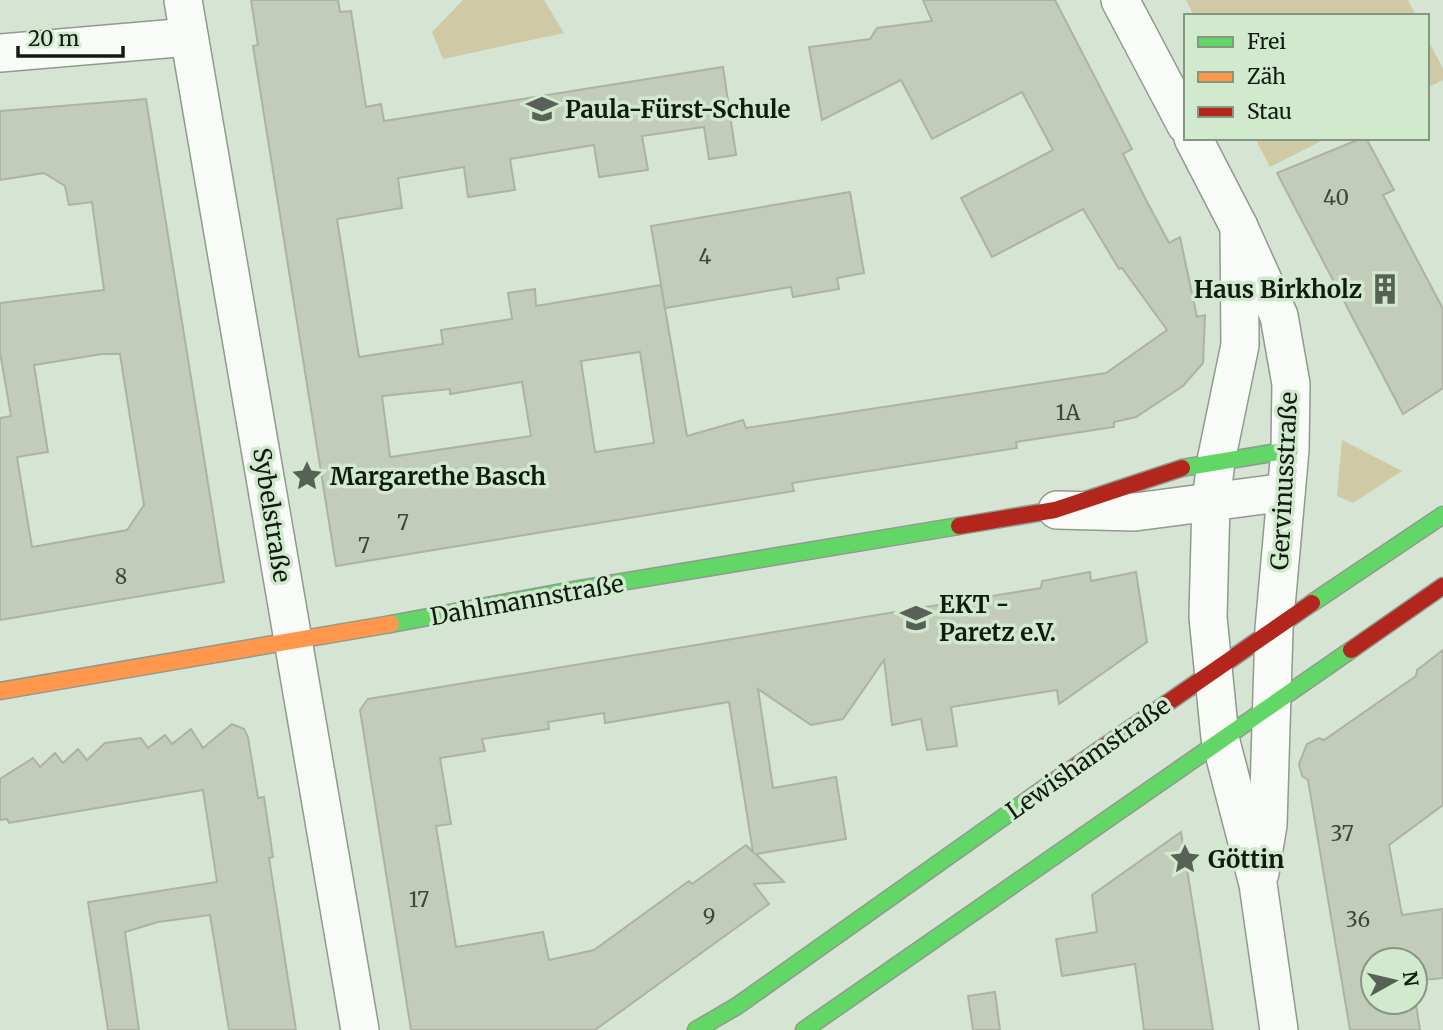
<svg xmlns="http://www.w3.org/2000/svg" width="1443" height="1030" viewBox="0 0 1443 1030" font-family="Merriweather,serif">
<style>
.green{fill:#cfc9a5}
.building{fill:#c3cbb9;stroke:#acb3a5;stroke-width:2;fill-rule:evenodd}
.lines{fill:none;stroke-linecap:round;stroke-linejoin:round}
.street-casing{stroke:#909a8e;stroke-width:40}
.fast-casing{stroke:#909a8e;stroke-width:19}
.slow-casing{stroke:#909a8e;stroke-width:19}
.jam-casing{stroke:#909a8e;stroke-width:19}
.street{stroke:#f9fbf8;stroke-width:37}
.fast{stroke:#63d668;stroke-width:16}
.slow{stroke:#ff974d;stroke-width:16}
.jam{stroke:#b3261e;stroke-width:16}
.labels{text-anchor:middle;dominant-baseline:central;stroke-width:7;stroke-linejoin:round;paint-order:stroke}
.number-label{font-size:21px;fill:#3e473b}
.poi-label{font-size:24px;font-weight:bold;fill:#121b11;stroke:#d1eacd;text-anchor:start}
.street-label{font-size:24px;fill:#121b11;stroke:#d1eacd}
</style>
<rect width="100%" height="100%" fill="#d6e4d3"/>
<!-- green -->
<g class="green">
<path d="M463,0H544L564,33L443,59L432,32Z"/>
<path d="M1186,0H1408L1416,16H1194Z"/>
<path d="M1427,38L1443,69V80L1427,88Z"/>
<path d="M1255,138H1327L1270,167Z"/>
<path d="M1342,440L1402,471L1353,503L1337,496Z"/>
</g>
<!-- building -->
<g class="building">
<path d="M251,0H338L340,12L351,11L366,107L381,104L384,121L723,67L736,155L709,159L704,127L642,136L648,170L599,177L594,145L510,159L515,190L468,197L464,167L398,178L402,208L337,219L359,357L443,344L441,330L512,319L508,293L535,289L536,306L661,285L687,436L743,420L746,428L1106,373L1167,330L1122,268L1119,269L1083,209L992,257L961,198L1053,150L1022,92L932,139L901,80L822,120L809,47L870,39L877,28L932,21L923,0H1055L1132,149L1123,154L1145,198L1169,243L1180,237L1197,317L1205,315L1203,363L1183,386L1136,417L1114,422V427L1016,442L1017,448L792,483L794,491L336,566L253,46L258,45ZM640,352L654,443L595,452L581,361ZM522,382L531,436L390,457L382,396L450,389V394Z"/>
<path d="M146,99L224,582L0,620V418L11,416L0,352V303L104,290L92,202L69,205L65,186L44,173L0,180V111ZM102,354H120L144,505L127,530L32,547L17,457L48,452L34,365Z"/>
<path d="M1362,138H1366L1394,190L1383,195L1443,309V388L1403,414L1277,173Z"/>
<path d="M850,192L864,273L837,278L839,289L793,297L791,287L665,308L651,226Z"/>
<path d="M1090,572L1091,581L1136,572L1147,642L1059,704L1057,690L951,707L957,746L927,750L921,719L892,725L884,660L843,719L811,725L758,689L773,788L836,777L846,839L756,854L784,882L754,884L769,904L595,1030H411L360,710L368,699L1041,588L1042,581ZM729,702L753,852L746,845L692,884L689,881L594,950L549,960L543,932L456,947L436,826L451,824L440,758L485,751L482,739L549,729L548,722L604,713L605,723Z"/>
<path d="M1443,650V805L1389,845L1402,915L1443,909V978L1415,981V960H1373V1002H1415V998L1420,1030H1350L1308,780L1302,776L1299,764L1307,744L1319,738L1324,740L1416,676L1417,670Z"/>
<path d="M232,724L244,729L248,737L258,798L264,797L273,857L269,858L296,1030H229L210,915L158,922L125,932L139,1030H108L88,902L217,882L203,790L9,823L7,819L0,820V779L33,758L40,767L55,753L63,763L78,749L87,760L105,743L141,738L148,748L165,735L172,744L191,729L203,748Z"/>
<path d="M1181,832L1213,1030H1144L1135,964L1062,976L1056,939L1097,932L1092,895Z"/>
<path d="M995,992L1000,1030H973L968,996Z"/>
</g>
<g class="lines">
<defs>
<g id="street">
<path d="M183,0L360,1030"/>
<path d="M1120,0L1186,125"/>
<path d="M0,53L189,37"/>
<path d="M1193,138L1239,227L1279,316L1291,384L1290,450L1274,629L1268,825L1260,873"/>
<path d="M1239,227L1240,345L1216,461L1211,502L1208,617L1220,738L1258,884L1279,1030"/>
<path d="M1057,510L1135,512L1286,492"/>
</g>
<g id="fast">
<path d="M1182,468L1290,450"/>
<path d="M1312,603L1443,515"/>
<path d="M391,624L573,590L959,526"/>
<path d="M696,1030L737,1006L1053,782"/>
<path d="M804,1030L1351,650"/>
</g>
<path id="slow" d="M0,691L391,624"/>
<g id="jam">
<path d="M959,526L1055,510L1182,468"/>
<path d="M1351,650L1443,586"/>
<path d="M1053,782L1312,603"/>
</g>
</defs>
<!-- street casing -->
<use href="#street" class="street-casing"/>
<!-- fast casing -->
<use href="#fast" class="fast-casing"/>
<!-- slow casing -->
<use href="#slow" class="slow-casing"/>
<!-- jam casing -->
<use href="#jam" class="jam-casing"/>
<!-- street -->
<use href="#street" class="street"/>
<!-- fast -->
<use href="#fast" class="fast"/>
<!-- slow -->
<use href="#slow" class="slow"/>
<!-- jam -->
<use href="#jam" class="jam"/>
</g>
<!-- icons -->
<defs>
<symbol id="school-bare" viewBox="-9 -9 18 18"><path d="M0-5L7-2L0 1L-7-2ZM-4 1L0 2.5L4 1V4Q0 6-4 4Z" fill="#576155" stroke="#d1eacd" stroke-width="2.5" paint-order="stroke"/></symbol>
<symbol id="building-bare" viewBox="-9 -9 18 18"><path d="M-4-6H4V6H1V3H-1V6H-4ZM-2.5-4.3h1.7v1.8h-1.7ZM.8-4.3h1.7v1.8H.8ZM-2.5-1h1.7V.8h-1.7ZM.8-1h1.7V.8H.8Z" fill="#576155" stroke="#d1eacd" stroke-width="2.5" paint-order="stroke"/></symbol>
<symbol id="sight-bare" viewBox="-9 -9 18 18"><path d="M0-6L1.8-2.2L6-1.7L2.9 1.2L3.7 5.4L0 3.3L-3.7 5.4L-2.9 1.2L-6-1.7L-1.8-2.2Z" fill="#576155" stroke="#d1eacd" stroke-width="2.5" paint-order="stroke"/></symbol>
</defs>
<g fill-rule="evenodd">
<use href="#school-bare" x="520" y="87" width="44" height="44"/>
<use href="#building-bare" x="1363" y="267" width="44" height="44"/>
<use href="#sight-bare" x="285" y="454" width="44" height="44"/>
<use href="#school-bare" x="894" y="596" width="44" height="44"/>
<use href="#sight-bare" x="1163" y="837" width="44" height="44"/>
</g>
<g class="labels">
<!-- number labels -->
<g class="number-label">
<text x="1336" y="197">40</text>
<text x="705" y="256">4</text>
<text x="1068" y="412">1A</text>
<text x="403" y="522">7</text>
<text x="364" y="545">7</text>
<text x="121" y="576">8</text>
<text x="1342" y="833">37</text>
<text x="419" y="899">17</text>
<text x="709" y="916">9</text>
<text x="1358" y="919">36</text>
</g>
<!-- poi labels -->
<g class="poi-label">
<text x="565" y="109">Paula-Fürst-Schule</text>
<text x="1362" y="289" text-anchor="end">Haus Birkholz</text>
<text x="330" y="476">Margarethe Basch</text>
<text x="939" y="604">EKT -<tspan x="939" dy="28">Paretz e.V.</tspan></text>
<text x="1208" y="859">Göttin</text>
</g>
<!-- street labels -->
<g class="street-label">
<text transform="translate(1284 481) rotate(-87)">Gervinusstraße</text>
<text transform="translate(272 515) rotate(81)">Sybelstraße</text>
<text transform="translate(527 600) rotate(-10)">Dahlmannstraße</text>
<text transform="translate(1088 758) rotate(-35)">Lewishamstraße</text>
</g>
</g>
<!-- legend -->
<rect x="1184" y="14" width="245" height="126" fill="#d1eacd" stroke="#859782" stroke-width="2"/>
<rect x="1198" y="37" width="35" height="10" fill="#63d668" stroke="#859782" stroke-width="2"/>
<text x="1247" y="49" font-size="21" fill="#121b11">Frei</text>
<rect x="1198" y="72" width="35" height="10" fill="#ff974d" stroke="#859782" stroke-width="2"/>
<text x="1247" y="84" font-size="21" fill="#121b11">Zäh</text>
<rect x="1198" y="107" width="35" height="10" fill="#b3261e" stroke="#859782" stroke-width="2"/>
<text x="1247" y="119" font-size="21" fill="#121b11">Stau</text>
<!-- north arrow -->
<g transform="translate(1394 981) rotate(82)"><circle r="33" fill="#d1eacd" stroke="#859782" stroke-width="2"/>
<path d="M0-5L12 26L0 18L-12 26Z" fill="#576155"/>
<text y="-10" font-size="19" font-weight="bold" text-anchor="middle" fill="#121b11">N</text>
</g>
<!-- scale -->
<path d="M18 46v10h105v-10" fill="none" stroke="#121b11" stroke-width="3.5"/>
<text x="28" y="46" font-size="21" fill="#121b11" stroke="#d1eacd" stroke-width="5" paint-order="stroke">20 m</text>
</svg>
